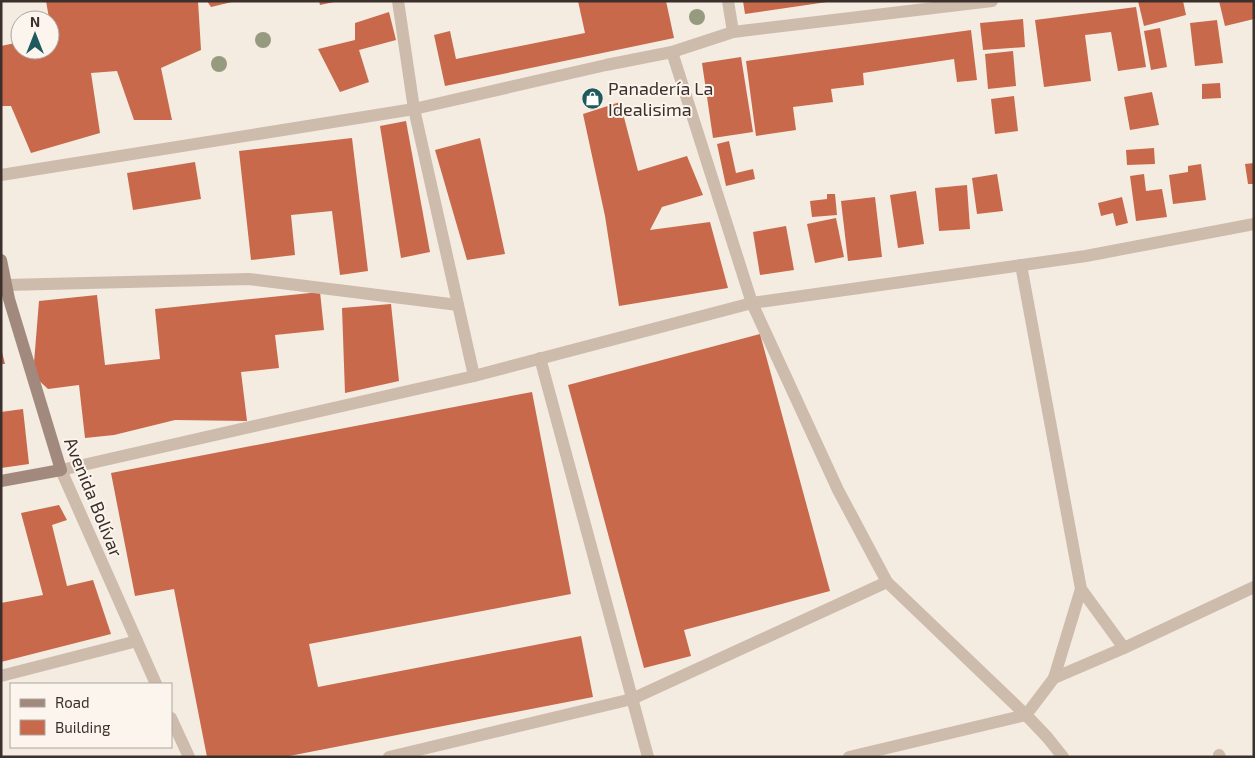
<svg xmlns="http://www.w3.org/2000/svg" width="1255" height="758" viewBox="0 0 1255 758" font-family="'Exo 2',sans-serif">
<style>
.building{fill:#c8694b}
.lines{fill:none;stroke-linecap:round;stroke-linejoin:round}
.street{stroke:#cdbbac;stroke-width:12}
.secondary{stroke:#a18a7d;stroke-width:12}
.tree{fill:#969b7f}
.labels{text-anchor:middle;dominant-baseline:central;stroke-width:4;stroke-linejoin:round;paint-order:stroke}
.poi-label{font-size:18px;fill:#3b302b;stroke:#fbf5ee;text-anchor:start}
.street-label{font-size:18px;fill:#3b302b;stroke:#fbf5ee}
</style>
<rect width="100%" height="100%" fill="#f4ebe1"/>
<!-- building -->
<g class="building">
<path d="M46,1H198L201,50L161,68L172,120H134L117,71L91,73L100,133L31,153L11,106H1V46L20,42V50H50V36L52,35Z"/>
<path d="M207,1H232V2L211,7Z"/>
<path d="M319,1H333L334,2L320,5Z"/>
<path d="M578,1H666L674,38L445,86L434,35L450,31L456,59L585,33Z"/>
<path d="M743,1H827V2L745,14Z"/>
<path d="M1138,1H1183L1186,15L1144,26Z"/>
<path d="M1219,1H1254V19L1225,26Z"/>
<path d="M1136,7L1146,67L1118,71L1111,32L1085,35L1091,81L1044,87L1035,20Z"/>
<path d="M389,12L396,40L359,50L369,82L340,92L318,49L355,40V23Z"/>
<path d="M1023,19L1025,47L983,50L980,23Z"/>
<path d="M1217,20L1223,63L1195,66L1190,23Z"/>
<path d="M1160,28L1167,67L1151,70L1144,31Z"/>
<path d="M971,30L977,80L957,82L954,59L863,73L864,85L831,89L833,102L793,107L796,130L756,136L746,61Z"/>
<path d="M1013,51L1016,86L988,89L985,54Z"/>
<path d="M741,57L753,132L713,138L702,63Z"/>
<path d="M1220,83L1221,98L1202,99V84Z"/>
<path d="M1152,92L1159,125L1130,130L1124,97Z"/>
<path d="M1014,96L1018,131L995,134L991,99Z"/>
<path d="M620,102L638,171L687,156L703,195L662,207L650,230L710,222L728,288L619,306L605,216L583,114Z"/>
<path d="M406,121L430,252L401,258L380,126Z"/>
<path d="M352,138L368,271L340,275L332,211L291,215L295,255L251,260L239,151Z"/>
<path d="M480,138L505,254L467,260L435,150Z"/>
<path d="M729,141L736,173L753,169L755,179L726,186L717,144Z"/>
<path d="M1154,148L1155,164L1127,165L1126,150Z"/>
<path d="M195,162L201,199L133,210L127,173Z"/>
<path d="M1254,163V184H1248L1245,164Z"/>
<path d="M1201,164L1206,200L1173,204L1169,175L1188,172V166Z"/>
<path d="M997,174L1003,211L977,214L972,178Z"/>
<path d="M1144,174L1146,191L1162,189L1167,217L1136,221L1130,176Z"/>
<path d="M967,185L970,229L939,231L935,188Z"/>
<path d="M916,191L924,244L898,248L890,195Z"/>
<path d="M827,194H835L837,215L812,217L810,201L827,199Z"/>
<path d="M875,197L882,257L848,261L841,201Z"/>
<path d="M1122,197L1128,223L1116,226L1113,213L1101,216L1098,203Z"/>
<path d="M836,218L844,257L815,263L807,224Z"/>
<path d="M786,226L794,270L760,275L753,232Z"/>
<path d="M320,292L324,330L275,335L279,368L241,372L247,421L175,420L114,435L85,438L79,385L48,389L33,375L39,301L97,295L105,365L160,359L155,309Z"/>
<path d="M391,304L399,381L345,393L342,308Z"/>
<path d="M760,334L830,591L684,630L691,656L644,668L568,385Z"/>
<path d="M1,348L5,364H1Z"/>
<path d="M532,392L571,594L309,644L318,687L581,636L593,697L284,757H207L174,589L135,596L111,473Z"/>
<path d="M23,409L29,464L1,468V412Z"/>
<path d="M59,505L67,520L52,525L67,586L93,580L111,634L1,662V603L43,595L21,513Z"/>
</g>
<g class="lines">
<!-- street -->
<g class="street">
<path d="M398,1L414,109L474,376"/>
<path d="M728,1L733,32"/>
<path d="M672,52L752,303L838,490L887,582L1026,715L1047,737L1063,757"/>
<path d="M1,175L414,109L606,65L672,52L733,32L992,1"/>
<path d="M1021,265L1081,589L1124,648"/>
<path d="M6,285L249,279L458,305"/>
<path d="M540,358L648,757"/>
<path d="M1,676L137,641"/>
<path d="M1054,678L1081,589"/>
<path d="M156,684L61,470L474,376L752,303L1086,256L1254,224"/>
<path d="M171,718L189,757"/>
<path d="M1219,755L1220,757"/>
<path d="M389,757L632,699L887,582"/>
<path d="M849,757L1026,715L1054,678L1124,648L1254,587"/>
</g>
<!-- secondary -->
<path class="secondary" d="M1,260L9,299L61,470L1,481"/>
</g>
<!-- trees -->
<g class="tree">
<circle cx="697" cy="17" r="8"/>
<circle cx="263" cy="40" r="8"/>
<circle cx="219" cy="64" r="8"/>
</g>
<!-- icons -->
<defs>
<symbol id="shop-disc" viewBox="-11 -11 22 22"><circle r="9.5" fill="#1f5a5e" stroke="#fbf5ee"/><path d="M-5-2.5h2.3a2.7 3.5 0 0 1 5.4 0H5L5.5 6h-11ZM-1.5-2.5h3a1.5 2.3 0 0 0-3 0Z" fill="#fff"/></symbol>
</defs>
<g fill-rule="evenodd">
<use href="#shop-disc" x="580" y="86" width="25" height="25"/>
</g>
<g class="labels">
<!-- poi labels -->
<g class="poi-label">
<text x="608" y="88">Panadería La<tspan x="608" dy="21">Idealisima</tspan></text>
</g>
<!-- street labels -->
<g class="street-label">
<text transform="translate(94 497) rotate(68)">Avenida Bolívar</text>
</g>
</g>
<!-- border -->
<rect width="1255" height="758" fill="none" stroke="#3b302b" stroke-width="5"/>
<!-- legend -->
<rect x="10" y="683" width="162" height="65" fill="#fbf5ee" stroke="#aea6a0"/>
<rect x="20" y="699" width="25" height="8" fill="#a18a7d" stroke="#aea6a0"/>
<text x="55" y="708" font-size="15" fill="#3b302b">Road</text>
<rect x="20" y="720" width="25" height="15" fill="#c8694b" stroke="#aea6a0"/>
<text x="55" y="733" font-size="15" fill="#3b302b">Building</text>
<!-- north arrow -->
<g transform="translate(35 35)"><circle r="24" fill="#fbf5ee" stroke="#aea6a0"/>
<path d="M0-4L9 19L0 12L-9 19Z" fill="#1f5a5e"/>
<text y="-8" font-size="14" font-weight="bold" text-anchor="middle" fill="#3b302b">N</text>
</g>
</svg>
